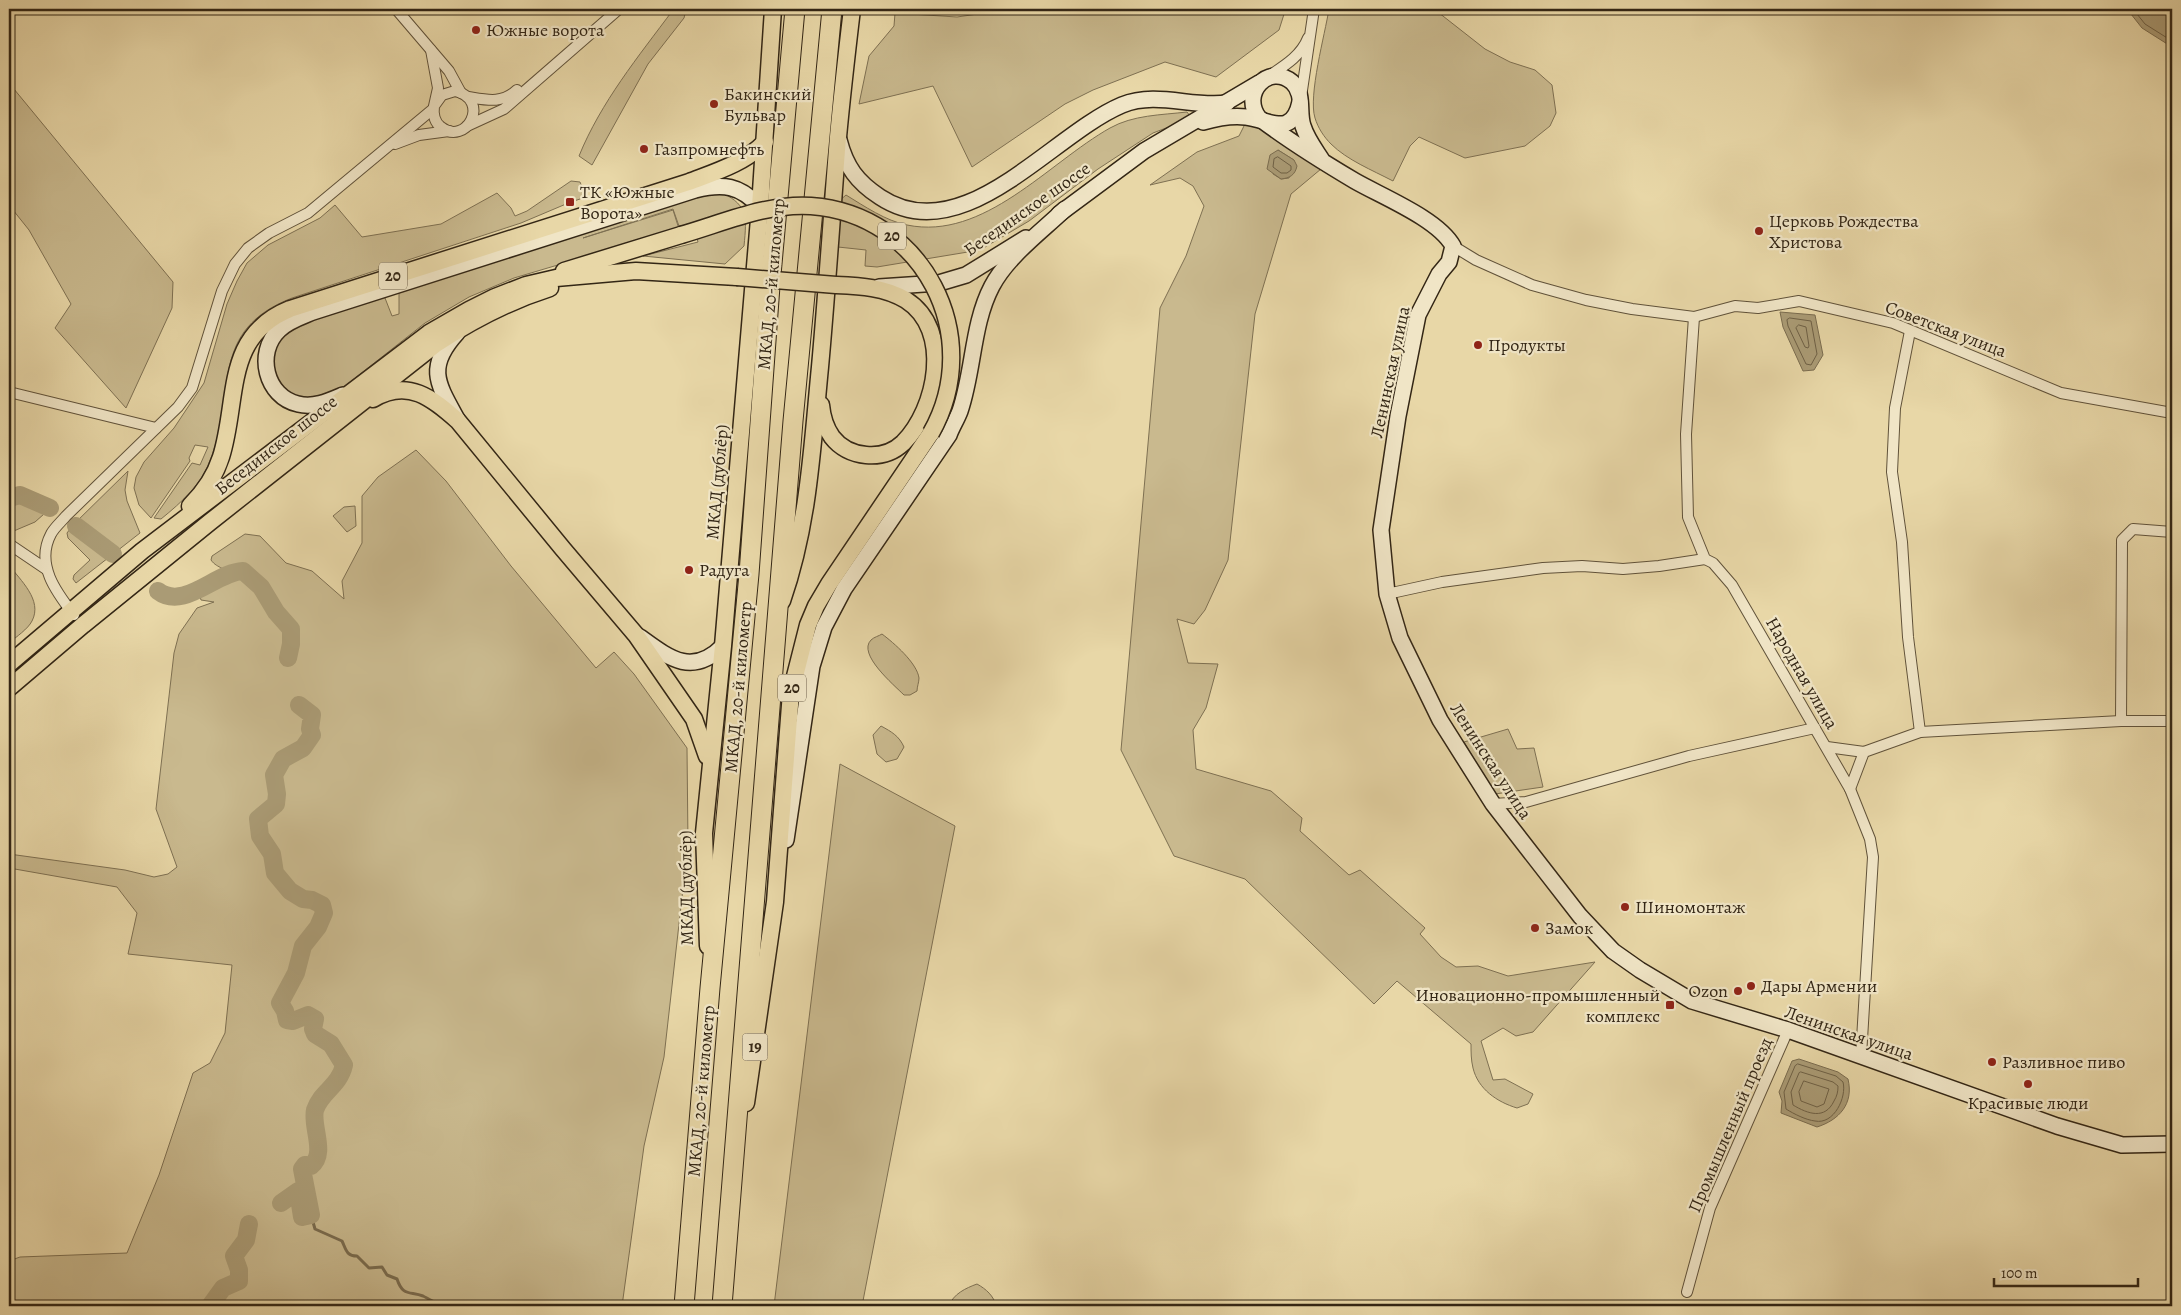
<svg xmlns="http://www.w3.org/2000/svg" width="2181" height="1315" viewBox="0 0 2181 1315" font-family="Alegreya,serif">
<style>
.green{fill:#c9b98e;stroke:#7e7052;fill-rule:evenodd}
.water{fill:#aa9b75;stroke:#7a6c4f}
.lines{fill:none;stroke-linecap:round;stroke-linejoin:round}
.shore{stroke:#6e6045;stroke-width:1}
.stream{stroke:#7a6c4f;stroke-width:3}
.river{stroke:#aa9b75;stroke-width:18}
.street-casing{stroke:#60523a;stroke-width:12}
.secondary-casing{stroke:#332615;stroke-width:18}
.primary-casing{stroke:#332615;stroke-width:19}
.highway-casing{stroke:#332615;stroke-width:21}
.street{stroke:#f0e5c6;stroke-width:10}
.secondary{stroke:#f0e5c6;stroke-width:15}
.primary{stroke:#e8d7a7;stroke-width:16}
.highway{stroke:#e8d7a7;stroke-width:19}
.primary-bridge-casing{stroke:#332615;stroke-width:19;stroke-linecap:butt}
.primary-bridge{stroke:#e8d7a7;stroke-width:16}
.poi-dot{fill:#8f2418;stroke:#f0e5c6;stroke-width:2}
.labels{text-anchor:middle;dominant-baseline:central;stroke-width:4.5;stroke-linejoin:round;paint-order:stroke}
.shield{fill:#f0e5c6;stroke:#6c5f4a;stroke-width:1}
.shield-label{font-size:16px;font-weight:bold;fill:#332615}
.poi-label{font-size:18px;fill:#332615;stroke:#f0e5c6;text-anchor:start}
.street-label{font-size:18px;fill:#332615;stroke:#f0e5c6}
</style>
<rect width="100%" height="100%" fill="#e8d7a7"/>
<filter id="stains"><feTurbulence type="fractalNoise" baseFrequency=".004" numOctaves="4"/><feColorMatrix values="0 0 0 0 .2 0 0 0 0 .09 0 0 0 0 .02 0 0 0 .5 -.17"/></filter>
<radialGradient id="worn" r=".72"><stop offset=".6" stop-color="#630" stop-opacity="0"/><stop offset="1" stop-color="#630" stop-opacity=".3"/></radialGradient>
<!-- green -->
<g class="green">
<path d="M677,9L682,10L685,14L684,18L648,64L592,165L579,156C601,102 638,57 673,10Z"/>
<path d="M1012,9H1285V11L1279,30L1216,77L1165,62L1093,90L1065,104L972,167L933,86L859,104L869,56L894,26L895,13L957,17Z"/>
<path d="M1329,9H1434L1485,49L1510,62L1535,70L1552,85L1556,113L1550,126L1525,146L1465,158L1419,137L1410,146L1393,181C1372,170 1347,160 1331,144C1324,137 1318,128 1315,118C1308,96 1325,34 1329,9Z"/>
<path d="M9,83L173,282L172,308L126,408L55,328L71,304L29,230L9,205Z"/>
<path d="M1187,112L1190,116L1187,120L1153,133L1098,169L1029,221L980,250L877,267L865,266L866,250L838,247L839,201L846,195C864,206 886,221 907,225C984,241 1048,163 1110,128C1133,115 1161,115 1187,112Z"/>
<path d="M1246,122L1267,128L1321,169L1291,194L1255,314L1228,560L1205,610L1194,624L1177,619L1188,663L1218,664L1206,708L1193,730L1196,769L1271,791L1302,818L1300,831L1349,875L1360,870L1425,928L1420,934L1441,957L1456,967L1478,966L1508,976L1595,962L1533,1032L1516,1036L1503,1028L1481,1041L1493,1080L1505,1079L1533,1094L1528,1104L1517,1108C1497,1102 1478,1089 1473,1068C1471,1060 1471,1052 1471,1044L1397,981L1374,1004L1245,879L1174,856L1121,750L1160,308L1186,256L1204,206L1193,186L1180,178L1150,185L1197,152L1239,136ZM1278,150L1294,160L1289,178L1281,179L1273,174Z"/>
<path d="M571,181L580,182L586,197L574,201L573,198L565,201L566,204L521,223L292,298C209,330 236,391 211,458C202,484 182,502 161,519L154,518L192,463L200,465L208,447L195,445L189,458L190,461L151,518L139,505L134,488L136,477L144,462L174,428L204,383L227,304L237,281L247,263L268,245L320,218L335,205L362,237L441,224L497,193L511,208L515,216L527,211Z"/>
<path d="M717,191C748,203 747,216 744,246L725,264L643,256L698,242L693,225L680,229L673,209L583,238L673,210L679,229L514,278L469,297L425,323L345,386L325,397L308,401L284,391L270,369L274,341L284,329L378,294L385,298L392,316L399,314V288L701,193Z"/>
<path d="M416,450L446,481L511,566L596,668L614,652L634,674L687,748L688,844L664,1057L644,1146L622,1306H9V1261L20,1257L127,1253L159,1175L193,1073L210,1063L225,1033L232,965L128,954L137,913L117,887L9,868V854L125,870L154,877L168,874L177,867L156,809L174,653L179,634L197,608L214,602L201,600L199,593L226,580C227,565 218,570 211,560L212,556L245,534L260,536L286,563L312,571L344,599L342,581L362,543V496L378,477Z"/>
<path d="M128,471L125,490L127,501L140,533L76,583L73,579L74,575L90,560L68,538L67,533L73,525Z"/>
<path d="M17,498L44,514L35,522L9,533V501Z"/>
<path d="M355,506L356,526L347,532L333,516L344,507Z"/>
<path d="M9,565C20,580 43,600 32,621C28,629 16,637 9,643Z"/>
<path d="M882,634C894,643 917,663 919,678C919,682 917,687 917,691L910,695H904C894,685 857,654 871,640C874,637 879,636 882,634Z"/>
<path d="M881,726C892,732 899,736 904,747L897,759L886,762L877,754L873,735Z"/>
<path d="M1508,729L1517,749L1534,748L1543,787L1495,794L1464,742Z"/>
<path d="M840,764L955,826L862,1306H774Z"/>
<path d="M977,1284C986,1289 994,1296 996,1306H949C953,1294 966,1288 977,1284Z"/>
</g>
<!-- water -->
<g class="water">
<path d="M2127,9H2172V47L2142,28Z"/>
<path d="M1278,150L1294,160L1297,166C1295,175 1290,178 1281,179L1267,169L1270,155Z"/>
<path d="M1780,312L1815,315L1823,355L1814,370L1803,371L1783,327Z"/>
<path d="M1799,1059L1838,1072L1848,1079C1854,1104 1839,1120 1817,1127L1781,1113L1782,1101L1779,1092L1792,1061Z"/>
</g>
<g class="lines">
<!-- shore -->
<g class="shore">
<path d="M2133,9L2145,24L2172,41"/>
<path d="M1278,157L1291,166V170L1287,173H1281L1273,167L1274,159Z"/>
<path d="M1790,318L1811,321L1817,354L1811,365L1806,364L1788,326L1787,320Z"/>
<path d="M1799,325L1806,327L1809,346L1808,348L1805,347L1796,328Z"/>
<path d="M1798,1064L1836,1076L1843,1082C1847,1097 1834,1125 1815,1121C1806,1120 1794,1114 1786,1109L1784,1092L1795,1066Z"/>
<path d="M1801,1072L1833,1082L1838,1086C1838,1092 1837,1096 1834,1101C1825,1120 1808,1114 1793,1105L1791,1092L1799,1073Z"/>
<path d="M1804,1081L1829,1089L1824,1104L1817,1107L1801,1101L1799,1092Z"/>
</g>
<!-- stream -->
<path class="stream" d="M311,1215L315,1229L342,1241C346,1249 346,1256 357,1256L369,1268L382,1267L387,1275L397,1279C403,1297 410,1291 423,1296C429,1299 436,1303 442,1306"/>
<!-- river -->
<g class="river">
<path d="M9,498L20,495L50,508"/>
<path d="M76,526L113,554"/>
<path d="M158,591C184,611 216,572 243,571L261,587L276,612L291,629V644L288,658"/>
<path d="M281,1203L298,1191L302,1217L311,1215L302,1169L305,1165L311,1166C327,1154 311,1126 315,1110C321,1091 339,1087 344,1065L331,1044L315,1034L313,1029L315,1019L308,1015L293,1021L287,1020L285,1011L280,1003L296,973L303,946L318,927L324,913L322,905L312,900L303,899L290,891L275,873L272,854L260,836L258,819L276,804L277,794L274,775L283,759L303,748L312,735L310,729L312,715L299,705"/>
<path d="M210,1306L223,1288L239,1281V1270L234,1256L246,1240L249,1224"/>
</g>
<defs>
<g id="street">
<path d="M396,9L449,71L461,93"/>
<path d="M431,50L438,88L434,106C433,114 434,122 441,127C466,147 492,100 455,91L442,95L434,106"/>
<path d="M1269,76C1284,66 1301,56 1308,38"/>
<path d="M468,97C487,100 502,104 517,90"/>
<path d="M1301,97L1314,9"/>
<path d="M467,126L504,109L619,9"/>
<path d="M395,144L419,135L449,131"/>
<path d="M1453,246L1476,260L1532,285L1586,300L1632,309L1694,317L1735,306L1758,308L1799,301L1893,323L2061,393L2172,413"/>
<path d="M1694,317L1686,434L1688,517L1705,559L1713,563L1732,585L1850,789L1870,839L1873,857L1861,1056"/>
<path d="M1910,331L1895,408L1892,472L1902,542L1908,637L1920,732"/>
<path d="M9,392L156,428"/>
<path d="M9,544L46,569"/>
<path d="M1387,594L1442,582L1543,568L1582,566L1623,569L1659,566L1705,559"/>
<path d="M74,615C56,592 35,564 51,534C54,528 61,522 66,516L178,407L192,388L222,291L235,264L248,248L269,233L308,213L433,109"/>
<path d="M2121,721L2122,540L2133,529L2172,532"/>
<path d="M1827,747L1864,752L1920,732L2121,721H2172"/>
<path d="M1850,789L1864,752"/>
<path d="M1493,804L1526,802L1689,756L1815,728"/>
<path d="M1687,1292L1710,1208L1788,1030"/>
</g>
<g id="secondary">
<path d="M1203,122C1217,118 1231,115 1246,117C1270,120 1292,138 1300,102"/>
<path d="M839,140C846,167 857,182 880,197C963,252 1051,135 1122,105C1157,91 1192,108 1227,103"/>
<path d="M1322,160C1315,149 1307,139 1303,126C1298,112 1305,94 1292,82C1269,63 1240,93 1259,118C1289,141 1323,162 1355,181C1383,197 1438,219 1453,246L1449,262L1439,274L1418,315L1398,416L1381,530L1387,594L1400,638L1440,720L1493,804L1580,916L1613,951L1640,970L1692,1001L1788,1030L2057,1126L2122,1145L2172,1144"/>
<path d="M1059,214L1144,151L1259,83"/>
<path d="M879,287L939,283L966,275L1026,238"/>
<path d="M343,395C329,401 314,408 298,404C266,397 255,353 279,330C288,321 301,317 313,312L695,190C723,183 740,185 760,207"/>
<path d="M457,419C437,383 426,367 457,333"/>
<path d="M640,637C669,658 692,677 723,646"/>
<path d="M786,840L812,666L824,627L844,589L949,435C952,427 957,419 960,411C974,370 972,324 992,286C1008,256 1041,232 1065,209"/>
</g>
<g id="primary">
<path d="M564,271L681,235"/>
<path d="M373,399C408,378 432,398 458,421L563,549L636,635L694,719L707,756"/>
<path d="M821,405C822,416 825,427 832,437C848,458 883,462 903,443C937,409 953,330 906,300C885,287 860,286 836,285"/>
<path d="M190,506C204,492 215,476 221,457C239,400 223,336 290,309L689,182C715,172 745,163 765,142"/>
<path d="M782,601C809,523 812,448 820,367C827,290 832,213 838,137C842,94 847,51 852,9"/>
<path d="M9,664L142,551L429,333L469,310L495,297L526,285L556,278L636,271L737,277"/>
<path d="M9,688L83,625L210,522L436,344C471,321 509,301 550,288"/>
<path d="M708,946L704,833L723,646L760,207L773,9"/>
<path d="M746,1103L775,902L791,692L808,625L816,606L829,584L931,433"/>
</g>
<g id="highway">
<path d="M684,1306L710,988L749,574L770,286L795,9"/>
<path d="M722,1306L793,421L832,9"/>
</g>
</defs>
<!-- street casing -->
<use href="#street" class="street-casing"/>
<!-- secondary casing -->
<use href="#secondary" class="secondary-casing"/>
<!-- primary casing -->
<use href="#primary" class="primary-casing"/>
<!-- highway casing -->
<use href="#highway" class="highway-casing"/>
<!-- street -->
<use href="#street" class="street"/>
<!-- secondary -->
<use href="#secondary" class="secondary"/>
<!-- primary -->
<use href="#primary" class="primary"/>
<!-- highway -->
<use href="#highway" class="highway"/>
<defs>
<g id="primary-bridge">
<path d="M681,235C723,223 767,203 811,206C923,214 986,336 931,433"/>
<path d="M737,277L836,285"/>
</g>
</defs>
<!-- primary-bridge casing -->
<use href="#primary-bridge" class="primary-bridge-casing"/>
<!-- primary-bridge -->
<use href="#primary-bridge" class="primary-bridge"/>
</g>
<!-- markers -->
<g class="poi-dot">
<circle cx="476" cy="30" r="5"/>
<circle cx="714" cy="104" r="5"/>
<circle cx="644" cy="149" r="5"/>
<rect x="565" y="197" width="10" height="10" rx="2.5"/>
<circle cx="1759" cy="231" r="5"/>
<circle cx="1478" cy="345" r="5"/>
<circle cx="689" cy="570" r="5"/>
<circle cx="1625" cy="907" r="5"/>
<circle cx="1535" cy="928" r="5"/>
<circle cx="1751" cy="986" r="5"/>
<circle cx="1738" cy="991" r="5"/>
<rect x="1665" y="1000" width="10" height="10" rx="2.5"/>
<circle cx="1992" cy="1062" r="5"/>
<circle cx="2028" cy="1084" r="5"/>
</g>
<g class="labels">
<!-- shield labels -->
<g class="shield">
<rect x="878" y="222.5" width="28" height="27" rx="4"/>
<rect x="379" y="262.5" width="28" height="27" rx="4"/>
<rect x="778" y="674.5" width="28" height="27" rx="4"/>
<rect x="742.5" y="1033.5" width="25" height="27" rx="4"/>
</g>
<g class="shield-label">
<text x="892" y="236">20</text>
<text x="393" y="276">20</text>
<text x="792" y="688">20</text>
<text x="755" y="1047">19</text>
</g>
<!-- poi labels -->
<g class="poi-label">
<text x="486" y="30">Южные ворота</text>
<text x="724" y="94">Бакинский<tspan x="724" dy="21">Бульвар</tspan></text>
<text x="654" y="149">Газпромнефть</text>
<text x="580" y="192">ТК «Южные<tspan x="580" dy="21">Ворота»</tspan></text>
<text x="1769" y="221">Церковь Рождества<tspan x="1769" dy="21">Христова</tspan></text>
<text x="1488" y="345">Продукты</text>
<text x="699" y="570">Радуга</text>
<text x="1635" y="907">Шиномонтаж</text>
<text x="1545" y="928">Замок</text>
<text x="1761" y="986">Дары Армении</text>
<text x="1728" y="991" text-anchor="end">Ozon</text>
<text x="1660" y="995" text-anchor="end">Иновационно-промышленный<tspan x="1660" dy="21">комплекс</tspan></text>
<text x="2002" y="1062">Разливное пиво</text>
<text x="2028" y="1103" text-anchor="middle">Красивые люди</text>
</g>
<!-- street labels -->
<g class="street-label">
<text transform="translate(1027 209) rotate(-35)">Бесединское шоссе</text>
<text transform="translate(771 284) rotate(-85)">МКАД, 20-й километр</text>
<text transform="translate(1946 329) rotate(21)">Советская улица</text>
<text transform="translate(1390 372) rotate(-78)">Ленинская улица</text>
<text transform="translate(276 445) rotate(-38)">Бесединское шоссе</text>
<text transform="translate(717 482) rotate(-85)">МКАД (дублёр)</text>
<text transform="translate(1802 673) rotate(60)">Народная улица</text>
<text transform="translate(738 687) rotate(-85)">МКАД, 20-й километр</text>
<text transform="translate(1491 761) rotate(57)">Ленинская улица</text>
<text transform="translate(686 888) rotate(-91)">МКАД (дублёр)</text>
<text transform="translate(1849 1033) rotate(19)">Ленинская улица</text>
<text transform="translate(701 1091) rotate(-85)">МКАД, 20-й километр</text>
<text transform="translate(1730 1125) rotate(-67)">Промышленный проезд</text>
</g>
</g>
<!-- margin -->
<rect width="2181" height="1315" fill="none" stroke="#e8d7a7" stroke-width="30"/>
<rect x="10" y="10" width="2161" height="1295" fill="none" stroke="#332615" stroke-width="2.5"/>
<rect x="15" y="15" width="2151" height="1285" fill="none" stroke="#332615"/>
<!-- scale -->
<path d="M1994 1278v8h144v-8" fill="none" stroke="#332615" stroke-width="2.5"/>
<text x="2001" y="1278" font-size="15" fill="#332615" stroke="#f0e5c6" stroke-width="4" paint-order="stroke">100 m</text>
<rect width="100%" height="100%" filter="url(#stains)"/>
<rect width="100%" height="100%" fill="url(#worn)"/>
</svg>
